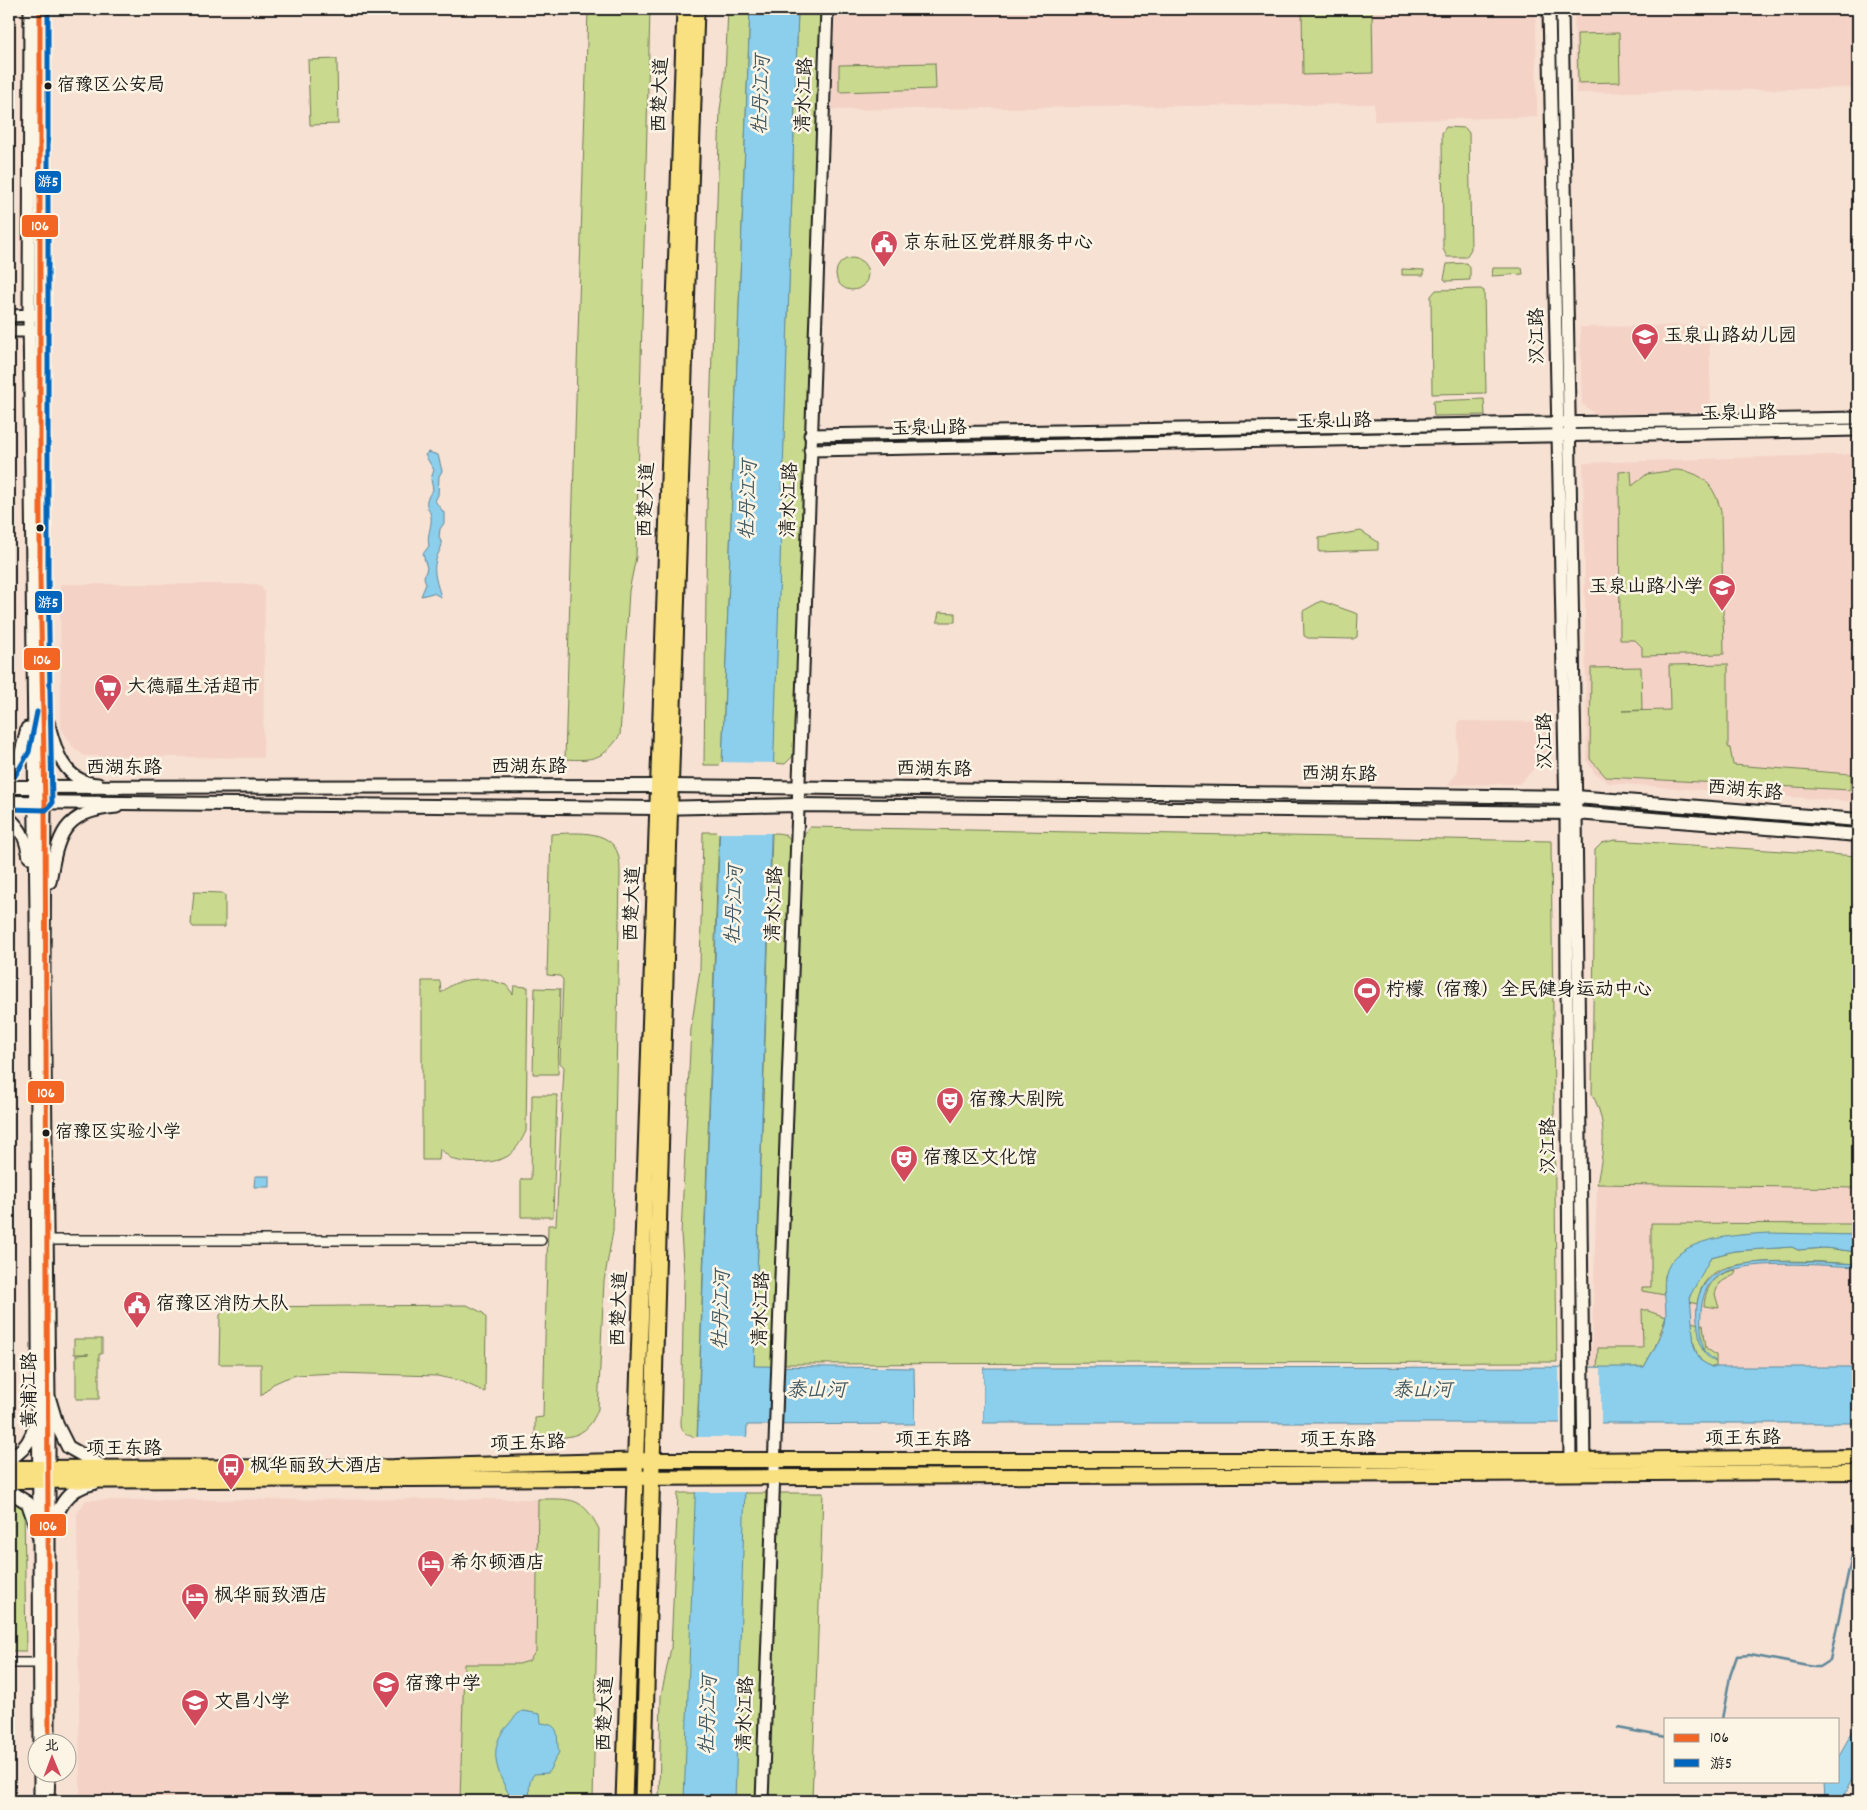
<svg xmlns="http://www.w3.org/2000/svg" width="1867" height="1810" viewBox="0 0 1867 1810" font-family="Dekko,'LXGW WenKai TC',sans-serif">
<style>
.built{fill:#f4d3c6}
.green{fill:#c9da8e;stroke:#727b55}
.water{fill:#8ccfed;stroke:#5f8799}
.pier{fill:#f7e1d3}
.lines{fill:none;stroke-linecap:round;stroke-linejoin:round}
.stream{stroke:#5f8799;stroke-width:2.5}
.minor-casing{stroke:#1c1c1c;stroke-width:12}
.tertiary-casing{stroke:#1c1c1c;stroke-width:15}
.secondary-casing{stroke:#1c1c1c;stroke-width:16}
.primary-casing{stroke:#1c1c1c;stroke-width:18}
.trunk-casing{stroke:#1c1c1c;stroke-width:19}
.minor{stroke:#fcf5e5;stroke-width:9}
.tertiary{stroke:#fcf5e5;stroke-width:11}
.secondary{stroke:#fcf5e5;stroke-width:12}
.primary{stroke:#f9e181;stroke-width:14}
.trunk{stroke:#f9e181;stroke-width:15}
.bus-1-casing{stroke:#fcf5e5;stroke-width:9}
.bus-2-casing{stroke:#fcf5e5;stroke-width:9}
.bus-1{stroke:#f26522;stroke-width:5}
.bus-2{stroke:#0065bd;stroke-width:5}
.bus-dot{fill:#1c1c1c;stroke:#fcf5e5;stroke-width:2}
.labels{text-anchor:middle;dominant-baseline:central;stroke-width:5;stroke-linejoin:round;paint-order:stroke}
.bus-label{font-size:18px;fill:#1c1c1c;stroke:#fcf5e5;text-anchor:start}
.street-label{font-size:19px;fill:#1c1c1c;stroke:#fcf5e5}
.poi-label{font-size:19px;fill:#1c1c1c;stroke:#fcf5e5;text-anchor:start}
.water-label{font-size:20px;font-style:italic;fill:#435b65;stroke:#fcf5e5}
.line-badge{stroke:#fcf5e5;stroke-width:2}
.badge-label{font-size:14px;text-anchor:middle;font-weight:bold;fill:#fff}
</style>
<rect width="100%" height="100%" fill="#f7e1d3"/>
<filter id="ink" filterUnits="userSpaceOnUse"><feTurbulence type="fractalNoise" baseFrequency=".02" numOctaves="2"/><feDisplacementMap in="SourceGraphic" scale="10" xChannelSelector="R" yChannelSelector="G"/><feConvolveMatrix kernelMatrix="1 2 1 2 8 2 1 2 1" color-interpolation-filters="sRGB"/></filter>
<g filter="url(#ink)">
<!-- built -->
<g class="built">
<path d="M835,9H1536L1537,117L1374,121V104L832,110Z"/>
<path d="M1574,9H1858V88L1576,93Z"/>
<path d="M1709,325L1711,412L1595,414L1582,404L1580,327Z"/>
<path d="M1858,454V802L1609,783L1595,774L1587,761L1583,463Z"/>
<path d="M60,584H256L261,586L265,594L263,758L84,756L73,747L61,728Z"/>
<path d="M1458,721L1550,722V752L1519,784L1448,785L1457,773Z"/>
<path d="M1597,1184L1858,1188V1367L1591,1368Z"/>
<path d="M538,1499L536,1651L529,1661L519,1664H464L460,1801H80L77,1514L86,1500Z"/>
</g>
<!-- green -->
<g class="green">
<path d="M588,9H650L636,557L629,591L620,735C604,759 593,761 565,759Z"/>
<path d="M728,9H750L722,765H704L707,505L720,110L725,75Z"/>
<path d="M798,9H824L795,754L785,764L773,763Z"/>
<path d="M1302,9H1372L1373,73L1303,75Z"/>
<path d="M1619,33L1620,82L1578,83L1577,34Z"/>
<path d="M337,59L338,124L310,125L308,60Z"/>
<path d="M935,63L936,89L839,92V65Z"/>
<path d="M1446,127L1465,128L1469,133L1471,249L1466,257H1447L1443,249L1442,133Z"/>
<circle cx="852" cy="274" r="16"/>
<path d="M1467,263L1470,267V280L1446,281L1444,279L1447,264Z"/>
<path d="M1493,268H1522L1523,274L1492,276Z"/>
<path d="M1402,269L1424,270V275H1402Z"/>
<path d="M1481,289L1484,291L1486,393L1432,394L1431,296L1436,290Z"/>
<path d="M1484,399L1485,415L1434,416L1433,401Z"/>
<path d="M1676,470C1704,472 1714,486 1721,511L1724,654L1642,656V647L1635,640H1620L1619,472L1631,471L1632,486L1647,474Z"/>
<path d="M1361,531L1378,542V550L1319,552V538Z"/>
<path d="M1321,601L1358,614L1357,637L1353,639L1308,638L1304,636L1303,611Z"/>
<path d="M939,612L955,613V622H937Z"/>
<path d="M1728,664V747L1730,748L1733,765L1851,774L1850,790L1606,777L1590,759L1591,668L1641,667L1642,710L1622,711L1670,710L1669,665Z"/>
<path d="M810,827L1551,841L1557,1362L785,1364L803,836Z"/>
<path d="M703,832H719L697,1438C687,1435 682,1434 681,1424L684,1275L681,1234L691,1029L700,970Z"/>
<path d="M772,833C783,833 788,834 793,844L774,1367H754Z"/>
<path d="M551,834C572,833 610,828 618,854C620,860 620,868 620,874L613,1231L604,1281L598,1409C586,1442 565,1437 535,1438V1418L543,1417L548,1225H556L564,1067L560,1063L563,980L560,976L547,975Z"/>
<path d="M1615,840L1858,856V1188L1597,1184C1603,1151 1609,1125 1592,1094L1595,850L1602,843Z"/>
<path d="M194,892L222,893L225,895V927H193L191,924Z"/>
<path d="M486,979L506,985L513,994L514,986L528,987L526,1131C522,1140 516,1150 508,1156C496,1164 468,1164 455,1160C449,1158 444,1152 440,1148L439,1160H422V981H440L441,993C455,980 468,979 486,979Z"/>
<path d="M535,988L560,989L558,1074H533Z"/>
<path d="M532,1095H557L553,1217H521V1179H531Z"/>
<path d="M1651,1223L1858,1224V1235H1741L1665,1275V1295L1642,1291V1287H1651Z"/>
<path d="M1792,1247L1798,1250L1825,1248L1858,1252V1264C1825,1262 1744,1256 1716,1272C1704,1279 1699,1291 1697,1304L1690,1302C1689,1286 1702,1270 1711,1257L1734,1251Z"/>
<path d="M1736,1270L1734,1275L1719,1283L1715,1294L1719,1308L1704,1306C1705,1286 1716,1273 1736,1270Z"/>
<path d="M467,1305L483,1313L486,1318L485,1392L461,1381L437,1376L336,1373L296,1375L284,1379L273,1384L261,1396V1364H219L220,1315L226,1309L235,1307Z"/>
<path d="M1642,1309L1666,1317L1655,1347L1644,1367L1597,1368L1598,1348H1643Z"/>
<path d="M1691,1322L1703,1325L1706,1348L1716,1355V1367C1693,1367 1694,1339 1691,1322Z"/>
<path d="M74,1339H102V1354H99V1399H76V1355L89,1354H74Z"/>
<path d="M678,1493H823L812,1801H659L661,1696L671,1648Z"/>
<path d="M538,1499C572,1499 582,1496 599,1529L593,1801H460L464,1664H519L529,1661L536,1651Z"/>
<path d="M9,1502L24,1503L26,1651H9Z"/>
</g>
<!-- water -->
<g class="water">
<path d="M750,9H798L754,1366L914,1368L915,1424L747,1425L735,1801H684Z"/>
<path d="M428,452L438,455L442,471L439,476L438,495L435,501L444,513V523L440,529L439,537L442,544C441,550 437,554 436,560C432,572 438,586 441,597L433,593L421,596L426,584L424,577L427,568L423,554L429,546C427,537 430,531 431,523C433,507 419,507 433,490L431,479L434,470L425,455Z"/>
<path d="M255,1176H270V1187H254Z"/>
<path d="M1770,1233L1858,1235V1252L1825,1248L1798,1250L1792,1247L1734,1251L1711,1257L1690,1296L1694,1347L1700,1360L1711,1367H1858V1423H983V1368L1644,1367C1652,1352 1665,1333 1666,1315C1666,1302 1663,1289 1665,1277C1672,1236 1739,1235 1770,1233Z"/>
<path d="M1810,1262L1858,1264V1267C1826,1266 1740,1257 1715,1278C1696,1294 1700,1330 1704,1351L1716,1362C1700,1355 1700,1343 1698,1328C1685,1254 1761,1262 1810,1262Z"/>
<path d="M523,1711L540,1714L541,1723C563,1725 555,1736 559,1752L548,1773L534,1774C528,1782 528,1793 532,1801H513C498,1776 485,1748 509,1724C513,1719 517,1713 523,1711Z"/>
<path d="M1858,1722V1768L1844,1795V1799L1848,1801H1829L1825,1798L1824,1783L1838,1781V1757Z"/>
<path d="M1779,1797H1793L1805,1801H1772Z"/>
</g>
<!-- pier -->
<g class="pier">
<path d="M720,762L776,763L774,833H717Z"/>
<path d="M983,1365V1423H981L980,1368Z"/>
<path d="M915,1366L917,1368V1424H915Z"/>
<path d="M1559,1368H1601V1425H1560Z"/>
<path d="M694,1437H749L747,1492H692Z"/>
</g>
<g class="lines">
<!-- stream -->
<g class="stream">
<path d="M1722,1719L1730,1676L1737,1656L1750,1655L1814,1667H1819L1830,1660L1854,1545L1858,1538"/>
<path d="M1618,1728L1666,1737"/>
</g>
<defs>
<g id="minor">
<path d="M42,1240H541"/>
<path d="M9,1663H46"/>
</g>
<g id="tertiary">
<path d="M30,9L29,315L36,914L40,1742"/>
<path d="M40,9V579L45,803L44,972L49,1398V1742"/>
<path d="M1549,9L1566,813L1570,1467"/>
<path d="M1562,9L1576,813L1584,1467"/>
<path d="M9,316L36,315"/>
<path d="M9,331H34"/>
<path d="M810,435L1858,418"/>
<path d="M810,450L1858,430"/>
<path d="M48,721C55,749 63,782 98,784"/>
<path d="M9,771L20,756L27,728"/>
<path d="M9,818C22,829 26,840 29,857"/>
<path d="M50,882C58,835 62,812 117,807"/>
<path d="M40,1772V1801"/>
<path d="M48,1801L49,1772"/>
<path d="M762,1801L827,9"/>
</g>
<g id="secondary">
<path d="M9,787L670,786L1576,797L1858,820"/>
<path d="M9,802L657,808L797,805L1576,813L1858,835"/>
<path d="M49,1398L57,1425L68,1447L107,1469"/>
<path d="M9,1459C34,1446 36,1424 39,1399"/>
<path d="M9,1491L28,1503L39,1536"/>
<path d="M48,1536C57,1511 65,1488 94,1483"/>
</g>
<g id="primary">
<path d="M9,1468L394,1467L652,1460H1583L1858,1457"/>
<path d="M9,1481L1858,1472"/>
</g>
<g id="trunk">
<path d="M624,1801L685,9"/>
<path d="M643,1801L669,828L696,9"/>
</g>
</defs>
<!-- minor casing -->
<use href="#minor" class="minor-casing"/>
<!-- tertiary casing -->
<use href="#tertiary" class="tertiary-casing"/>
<!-- secondary casing -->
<use href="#secondary" class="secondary-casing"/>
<!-- primary casing -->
<use href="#primary" class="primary-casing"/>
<!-- trunk casing -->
<use href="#trunk" class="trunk-casing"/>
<!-- minor -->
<use href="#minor" class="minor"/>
<!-- tertiary -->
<use href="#tertiary" class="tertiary"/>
<!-- secondary -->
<use href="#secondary" class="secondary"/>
<!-- primary -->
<use href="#primary" class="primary"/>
<!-- trunk -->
<use href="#trunk" class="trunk"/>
<defs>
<path id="bus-1" d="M40,9V579L45,803L49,1742"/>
<g id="bus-2">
<path d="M15,776L29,752L37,712"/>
<path d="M9,809L46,810L52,804L48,579V9"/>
</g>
</defs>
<!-- bus-1 casing -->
<use href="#bus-1" class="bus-1-casing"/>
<!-- bus-2 casing -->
<use href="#bus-2" class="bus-2-casing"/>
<!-- bus-1 -->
<use href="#bus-1" class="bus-1"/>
<!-- bus-2 -->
<use href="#bus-2" class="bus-2"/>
</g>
</g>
<!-- icons -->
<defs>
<symbol id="civic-pin" viewBox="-11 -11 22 30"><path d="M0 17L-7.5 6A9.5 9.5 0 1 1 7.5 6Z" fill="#d1495b" stroke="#fcf5e5"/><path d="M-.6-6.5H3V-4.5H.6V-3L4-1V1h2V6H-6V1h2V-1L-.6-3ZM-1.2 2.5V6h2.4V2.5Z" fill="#fff"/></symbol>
<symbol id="school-pin" viewBox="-11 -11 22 30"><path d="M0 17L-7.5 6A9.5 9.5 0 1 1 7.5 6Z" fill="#d1495b" stroke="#fcf5e5"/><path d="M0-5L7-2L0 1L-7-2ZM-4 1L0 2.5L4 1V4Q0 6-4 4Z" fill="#fff"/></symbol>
<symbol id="supermarket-pin" viewBox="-11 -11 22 30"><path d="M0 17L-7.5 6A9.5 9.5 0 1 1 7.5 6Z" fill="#d1495b" stroke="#fcf5e5"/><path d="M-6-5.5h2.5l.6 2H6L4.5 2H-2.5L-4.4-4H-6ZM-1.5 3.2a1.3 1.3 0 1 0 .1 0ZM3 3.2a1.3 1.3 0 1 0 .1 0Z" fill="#fff"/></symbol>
<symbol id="stadium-pin" viewBox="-11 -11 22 30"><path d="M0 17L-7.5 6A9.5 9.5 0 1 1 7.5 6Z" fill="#d1495b" stroke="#fcf5e5"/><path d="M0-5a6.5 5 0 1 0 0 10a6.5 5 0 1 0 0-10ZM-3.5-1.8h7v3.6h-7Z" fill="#fff"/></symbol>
<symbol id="theatre-pin" viewBox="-11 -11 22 30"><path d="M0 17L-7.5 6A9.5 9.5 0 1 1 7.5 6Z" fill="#d1495b" stroke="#fcf5e5"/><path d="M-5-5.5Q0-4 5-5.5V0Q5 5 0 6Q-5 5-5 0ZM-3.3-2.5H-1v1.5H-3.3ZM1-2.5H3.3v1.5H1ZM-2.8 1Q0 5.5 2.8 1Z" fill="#fff"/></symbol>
<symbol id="bus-pin" viewBox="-11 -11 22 30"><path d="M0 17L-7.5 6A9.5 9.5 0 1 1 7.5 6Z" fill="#d1495b" stroke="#fcf5e5"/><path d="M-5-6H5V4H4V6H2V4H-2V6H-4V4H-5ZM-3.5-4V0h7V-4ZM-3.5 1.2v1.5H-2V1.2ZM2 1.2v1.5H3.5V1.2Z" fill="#fff"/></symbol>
<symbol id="hotel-pin" viewBox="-11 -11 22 30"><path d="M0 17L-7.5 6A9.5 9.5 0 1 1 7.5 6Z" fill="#d1495b" stroke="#fcf5e5"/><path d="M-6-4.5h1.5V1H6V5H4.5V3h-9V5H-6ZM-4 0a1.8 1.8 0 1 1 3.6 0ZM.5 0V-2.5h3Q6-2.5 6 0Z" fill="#fff"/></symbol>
</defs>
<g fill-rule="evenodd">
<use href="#civic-pin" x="868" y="228" width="32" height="43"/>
<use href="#school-pin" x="1629" y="321" width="32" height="43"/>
<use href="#school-pin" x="1706" y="572" width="32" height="43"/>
<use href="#supermarket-pin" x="92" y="672" width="32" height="43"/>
<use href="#stadium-pin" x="1351" y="975" width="32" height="43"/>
<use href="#theatre-pin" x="934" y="1085" width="32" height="43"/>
<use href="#theatre-pin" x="888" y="1143" width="32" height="43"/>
<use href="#civic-pin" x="121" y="1289" width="32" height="43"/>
<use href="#bus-pin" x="215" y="1451" width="32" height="43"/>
<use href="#hotel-pin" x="415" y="1548" width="32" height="43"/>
<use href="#hotel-pin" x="179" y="1581" width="32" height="43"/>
<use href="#school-pin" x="370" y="1669" width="32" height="43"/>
<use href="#school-pin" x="179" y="1687" width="32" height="43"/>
</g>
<!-- markers -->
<g class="bus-dot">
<circle cx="48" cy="86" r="4.5"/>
<circle cx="40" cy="528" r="4.5"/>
<circle cx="46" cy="1133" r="4.5"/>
</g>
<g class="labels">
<!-- bus labels -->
<g class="bus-label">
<text x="57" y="86">宿豫区公安局</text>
<text x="55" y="1133">宿豫区实验小学</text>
</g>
<!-- street labels -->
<g class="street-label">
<text transform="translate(662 95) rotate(-88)">西楚大道</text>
<text transform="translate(806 95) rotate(-88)">清水江路</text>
<text transform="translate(1539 336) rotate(-91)">汉江路</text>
<text transform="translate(1739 415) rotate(-1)">玉泉山路</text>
<text transform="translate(1334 423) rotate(-1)">玉泉山路</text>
<text transform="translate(929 430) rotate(-1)">玉泉山路</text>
<text transform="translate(648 500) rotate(-88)">西楚大道</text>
<text transform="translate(791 500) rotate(-88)">清水江路</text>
<text transform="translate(1547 741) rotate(-91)">汉江路</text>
<text x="529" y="768">西湖东路</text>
<text x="124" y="769">西湖东路</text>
<text transform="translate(934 771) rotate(1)">西湖东路</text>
<text transform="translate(1339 776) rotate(1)">西湖东路</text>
<text transform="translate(1745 792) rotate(5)">西湖东路</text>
<text transform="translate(634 904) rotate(-88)">西楚大道</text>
<text transform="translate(776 904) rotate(-88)">清水江路</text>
<text transform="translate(1550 1146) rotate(-90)">汉江路</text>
<text transform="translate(621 1309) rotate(-88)">西楚大道</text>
<text transform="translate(763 1309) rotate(-88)">清水江路</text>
<text transform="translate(31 1390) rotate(-90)">黄浦江路</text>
<text transform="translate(1743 1440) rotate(-1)">项王东路</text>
<text x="933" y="1441">项王东路</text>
<text x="1338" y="1441">项王东路</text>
<text transform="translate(528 1445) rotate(-2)">项王东路</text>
<text x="124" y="1450">项王东路</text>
<text transform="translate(607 1714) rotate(-88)">西楚大道</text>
<text transform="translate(747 1714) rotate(-88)">清水江路</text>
</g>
<!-- poi labels -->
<g class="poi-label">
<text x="903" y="244">京东社区党群服务中心</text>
<text x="1664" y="337">玉泉山路幼儿园</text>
<text x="1703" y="588" text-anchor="end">玉泉山路小学</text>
<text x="127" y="688">大德福生活超市</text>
<text x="1386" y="991">柠檬（宿豫）全民健身运动中心</text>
<text x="969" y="1101">宿豫大剧院</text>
<text x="923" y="1159">宿豫区文化馆</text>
<text x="156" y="1305">宿豫区消防大队</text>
<text x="250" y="1467">枫华丽致大酒店</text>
<text x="450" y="1564">希尔顿酒店</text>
<text x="214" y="1597">枫华丽致酒店</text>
<text x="405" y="1685">宿豫中学</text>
<text x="214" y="1703">文昌小学</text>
</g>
<!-- water labels -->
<g class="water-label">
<text transform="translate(763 95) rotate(-88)">牡丹江河</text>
<text transform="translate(750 500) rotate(-88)">牡丹江河</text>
<text transform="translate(736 905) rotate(-88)">牡丹江河</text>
<text transform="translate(723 1310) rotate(-88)">牡丹江河</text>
<text x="816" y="1392">泰山河</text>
<text x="1422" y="1392">泰山河</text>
<text transform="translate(710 1715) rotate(-88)">牡丹江河</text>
</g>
</g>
<g class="line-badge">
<rect x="34" y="170" width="28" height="24" rx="5" fill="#0065bd"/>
<rect x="21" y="214" width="38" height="24" rx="5" fill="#f26522"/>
<rect x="34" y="590" width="29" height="24" rx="5" fill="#0065bd"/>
<rect x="23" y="647" width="38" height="24" rx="5" fill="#f26522"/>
<rect x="27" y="1080" width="38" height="24" rx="5" fill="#f26522"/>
<rect x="29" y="1513" width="38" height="24" rx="5" fill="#f26522"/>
</g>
<g class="badge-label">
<text x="48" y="186">游5</text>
<text x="40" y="230">106</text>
<text x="48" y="607">游5</text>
<text x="42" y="664">106</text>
<text x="46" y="1097">106</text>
<text x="48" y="1530">106</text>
</g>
<!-- margin -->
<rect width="1867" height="1810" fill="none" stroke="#fcf5e5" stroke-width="30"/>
<rect x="15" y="15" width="1837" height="1780" fill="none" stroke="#1c1c1c" stroke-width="2" filter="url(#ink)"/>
<!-- legend -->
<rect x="1664" y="1718" width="175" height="65" fill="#fcf5e5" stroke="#a29e95"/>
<rect x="1674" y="1734" width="25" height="8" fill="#f26522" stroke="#a29e95"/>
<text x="1710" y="1742" font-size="15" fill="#1c1c1c">106</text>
<rect x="1674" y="1759" width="25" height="8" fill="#0065bd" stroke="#a29e95"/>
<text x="1710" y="1768" font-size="15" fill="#1c1c1c">游5</text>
<!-- north arrow -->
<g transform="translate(52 1758) rotate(359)"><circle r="24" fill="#fcf5e5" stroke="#a29e95"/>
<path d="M0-4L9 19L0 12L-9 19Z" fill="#d1495b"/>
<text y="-8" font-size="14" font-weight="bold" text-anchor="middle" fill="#1c1c1c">北</text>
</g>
</svg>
